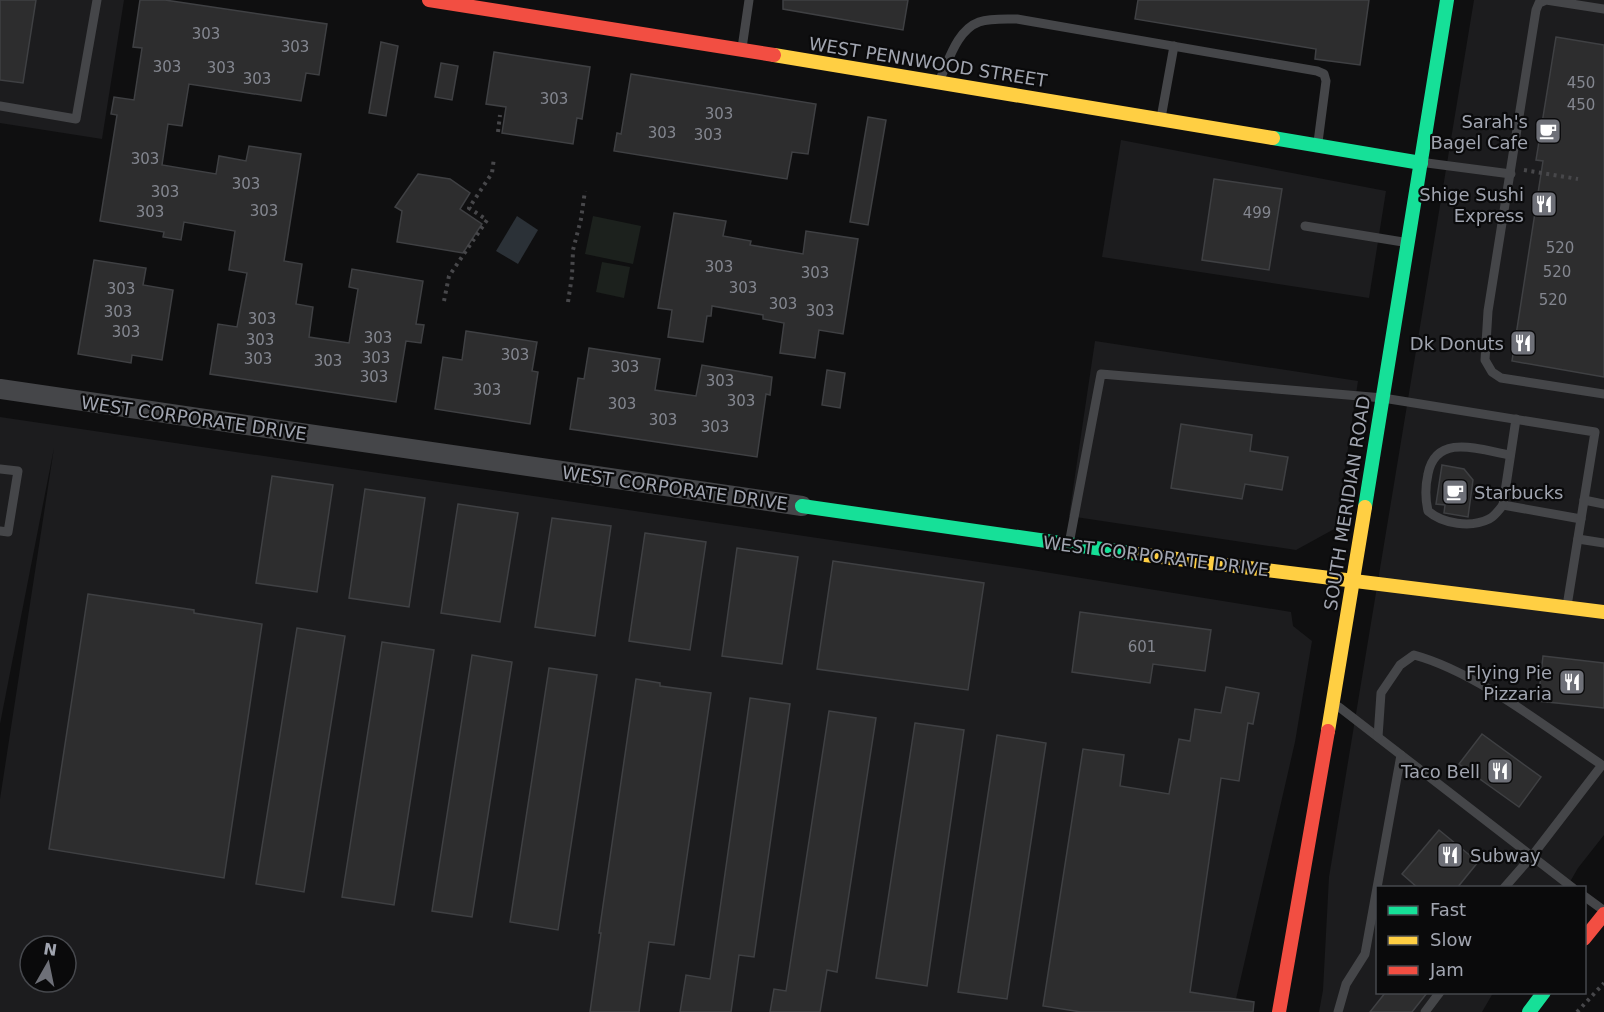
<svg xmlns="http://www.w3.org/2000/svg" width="1604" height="1012" viewBox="0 0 1604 1012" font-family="'DejaVu Sans',sans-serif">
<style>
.built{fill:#1c1c1e;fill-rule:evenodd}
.green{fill:#1c211d}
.water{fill:#2b3137}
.building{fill:#2d2d2e;stroke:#3f4043;stroke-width:1.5}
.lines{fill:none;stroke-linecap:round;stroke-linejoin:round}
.path{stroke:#47474a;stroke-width:4;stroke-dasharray:3 4.5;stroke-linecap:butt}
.lane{stroke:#454649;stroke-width:9}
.street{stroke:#454649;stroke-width:20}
.fast{stroke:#16e098;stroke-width:14}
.slow{stroke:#ffcf43;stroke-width:14}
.jam{stroke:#f24e42;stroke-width:14}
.labels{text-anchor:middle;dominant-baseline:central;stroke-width:4.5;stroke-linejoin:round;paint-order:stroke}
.number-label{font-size:15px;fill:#848790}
.street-label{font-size:18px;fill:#a1a5b0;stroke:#0a0a0b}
.poi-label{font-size:18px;fill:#a1a5b0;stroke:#0a0a0b;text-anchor:end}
</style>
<rect width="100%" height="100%" fill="#0f0f10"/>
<!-- built -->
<g class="built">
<path d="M0,0H124L102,139L0,123Z"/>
<path d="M1474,0H1604V835L1578,868L1567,887L1378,888V992L1493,993L1482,1012H1319L1323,990L1329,877Z"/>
<path d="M1121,140L1386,191L1369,298L1102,257Z"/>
<path d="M1095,341L1358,381L1336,528L1296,550L1069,516Z"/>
<path d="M0,417L1020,568L1291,612L1293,626L1312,641L1295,742L1233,1012H0V799L54,448L0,724ZM30,946H66V982H30Z"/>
</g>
<!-- green -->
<g class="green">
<path d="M593,216L641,226L633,264L585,254Z"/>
<path d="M602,262L630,267L624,298L596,292Z"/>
</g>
<!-- water -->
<path class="water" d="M517,216L538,230L518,264L496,251Z"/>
<!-- building -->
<g class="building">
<path d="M0,0H36L23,83L0,80Z"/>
<path d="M140,0H165L327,24L319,75L306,73L301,101L189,84L182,126L168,124L162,165L216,174L219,156L246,161L249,146L301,154L284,261L302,264L296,304L313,307L309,337L349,343L358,289L349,287L352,269L423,281L416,324L424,325L421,343L406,341L396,402L210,374L218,324L237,327L247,273L229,270L235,231L184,222L181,240L163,237L164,232L100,221L117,115L111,114L114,97L134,100L142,48L133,47Z"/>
<path d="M783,0H908L903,30L783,9Z"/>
<path d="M1138,0H1369L1360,65L1315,59L1316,49L1135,19Z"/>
<path d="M1556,37L1604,45V377L1512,361L1543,161L1536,160Z"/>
<path d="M381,42L398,46L386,116L369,113Z"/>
<path d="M494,52L590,67L582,119L577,118L573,144L502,133L506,107L486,104Z"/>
<path d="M441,63L458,66L452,100L435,97Z"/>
<path d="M631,74L816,104L808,154L792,152L787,179L614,151L617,133L621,134Z"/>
<path d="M868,117L886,120L868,225L850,222Z"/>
<path d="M418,174L450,179L470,193L460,209L482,224L463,253L397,242L402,211L395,207Z"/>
<path d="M1214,179L1282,189L1269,270L1202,260Z"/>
<path d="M674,213L726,221L723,236L751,241L750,245L803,254L806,231L858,239L843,334L819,330L815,358L780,353L784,323L763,319V315L712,306L711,316H707L703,342L668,337L672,310L658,308Z"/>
<path d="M94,260L146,268L143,285L173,290L162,360L132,355L131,363L78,354Z"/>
<path d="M466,331L537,342L532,371L538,372L530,424L435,409L443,357L462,360Z"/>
<path d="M589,348L660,359L655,390L696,396L702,365L772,377L770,395L766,394L757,457L570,429L578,378L584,379Z"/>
<path d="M827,370L845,373L840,408L822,405Z"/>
<path d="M1181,424L1252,435L1250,451L1288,457L1282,490L1245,484L1242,499L1171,488Z"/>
<path d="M1442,465L1464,469L1473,480L1468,517L1444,513L1445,505L1436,504Z"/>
<path d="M272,476L333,485L317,592L256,583Z"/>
<path d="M365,489L425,498L409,607L349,598Z"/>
<path d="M458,504L518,513L500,622L441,613Z"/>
<path d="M552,518L611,526L595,636L535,627Z"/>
<path d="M645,533L706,542L690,650L629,641Z"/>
<path d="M737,548L798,557L782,664L722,656Z"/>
<path d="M833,561L984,583L968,690L817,669Z"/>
<path d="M88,594L194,610V613L262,624L224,878L49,849Z"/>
<path d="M1080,612L1211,630L1205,671L1153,664L1150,683L1072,672Z"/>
<path d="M297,628L345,636L304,892L256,884Z"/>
<path d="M382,642L434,650L394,905L342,897Z"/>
<path d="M472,655L512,662L472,917L432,911Z"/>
<path d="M1543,656L1604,663V708L1538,701Z"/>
<path d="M549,668L597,675L558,930L510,922Z"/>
<path d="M636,679L660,683V686L711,693L674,945L649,942L639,1012H590L601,933H599Z"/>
<path d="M1226,687L1259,693L1253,724L1248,723L1239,781L1221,778L1190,992L1254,1002L1253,1012H1081L1043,1006L1083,749L1124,755L1120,786L1169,794L1179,739L1190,741L1195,709L1221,713Z"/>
<path d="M750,698L790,704L754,957L739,955L731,1012H680L686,975L710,979Z"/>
<path d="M829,711L876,718L837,972L827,970L820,1012H770L774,989L786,991Z"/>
<path d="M915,723L964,730L927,986L876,978Z"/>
<path d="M1482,734L1541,777L1519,807L1459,764Z"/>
<path d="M997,735L1046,743L1007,999L958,992Z"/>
<path d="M1439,830L1478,862L1457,888H1418L1402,874Z"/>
<path d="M1385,993H1427L1412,1012H1370Z"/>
</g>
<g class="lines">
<!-- path -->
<g class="path">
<path d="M498,132L500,115"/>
<path d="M1524,170L1578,179"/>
<path d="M444,301L449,276L487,220L469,208L492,173L494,158"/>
<path d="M568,302L572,276L573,250L581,219L585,191"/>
<path d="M1577,1012L1604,983"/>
</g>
<!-- lane -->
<g class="lane">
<path d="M1604,9L1546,0L1539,3L1536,10L1488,311L1485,360L1492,372L1501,378L1604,394"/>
<path d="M742,48L749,0"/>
<path d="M940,79C949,60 957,30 979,22C991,18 1005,19 1017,19L1317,71L1324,74L1326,81L1318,142"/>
<path d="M0,106L76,119L97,0"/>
<path d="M1161,118L1174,46"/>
<path d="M1427,163L1511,174"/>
<path d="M1305,226L1403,242"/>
<path d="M1516,419L1503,505L1581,519"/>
<path d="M0,469L18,471L8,532L0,531"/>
<path d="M1584,500L1604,504"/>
<path d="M1503,505C1499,510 1494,517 1489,519C1471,528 1443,524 1428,511C1425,498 1425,487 1428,474C1436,432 1481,450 1510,455"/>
<path d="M1578,539L1604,543"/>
<path d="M1069,544L1101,374L1383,398L1595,432L1567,606"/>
<path d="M1339,707L1573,888"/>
<path d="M1378,737L1381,693L1400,665L1414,655C1477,672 1548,729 1602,765L1532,856L1504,888"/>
<path d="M1584,896L1602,909"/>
<path d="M1338,1012L1346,984L1365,954L1401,755"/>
<path d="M1425,1012L1440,992"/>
</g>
<!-- street -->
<path class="street" d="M0,389L802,506"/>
<!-- fast -->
<g class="fast">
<path d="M1273,138L1421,163"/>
<path d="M802,506L1137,554"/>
<path d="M1365,507L1447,0"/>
<path d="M1529,1012L1544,992"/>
</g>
<!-- slow -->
<g class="slow">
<path d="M774,55L1273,138"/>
<path d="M1137,554L1604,612"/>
<path d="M1328,731L1365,507"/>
</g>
<!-- jam -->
<g class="jam">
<path d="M429,0L774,55"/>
<path d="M1584,939L1604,914"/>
<path d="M1279,1012L1328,731"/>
</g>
</g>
<!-- icons -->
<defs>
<symbol id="cafe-square" viewBox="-11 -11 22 22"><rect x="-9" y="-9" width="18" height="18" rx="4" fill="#6e7078" stroke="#0a0a0b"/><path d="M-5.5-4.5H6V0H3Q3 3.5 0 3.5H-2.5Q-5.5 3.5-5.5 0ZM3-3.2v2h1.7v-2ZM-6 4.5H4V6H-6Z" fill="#fff"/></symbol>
<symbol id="restaurant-square" viewBox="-11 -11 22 22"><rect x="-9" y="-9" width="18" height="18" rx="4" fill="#6e7078" stroke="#0a0a0b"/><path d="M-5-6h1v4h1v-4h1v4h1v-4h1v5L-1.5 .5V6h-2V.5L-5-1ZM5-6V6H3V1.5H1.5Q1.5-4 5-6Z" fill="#fff"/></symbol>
</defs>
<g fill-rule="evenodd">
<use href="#cafe-square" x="1533" y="116" width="30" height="30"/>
<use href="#restaurant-square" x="1529" y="189" width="30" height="30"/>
<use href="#restaurant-square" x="1508" y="328" width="30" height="30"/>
<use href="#cafe-square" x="1440" y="477" width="30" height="30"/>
<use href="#restaurant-square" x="1557" y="667" width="30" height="30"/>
<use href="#restaurant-square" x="1485" y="756" width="30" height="30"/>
<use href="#restaurant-square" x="1435" y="840" width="30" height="30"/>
</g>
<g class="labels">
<!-- number labels -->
<g class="number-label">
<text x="206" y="34">303</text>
<text x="295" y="47">303</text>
<text x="167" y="67">303</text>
<text x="221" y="68">303</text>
<text x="257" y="79">303</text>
<text x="1581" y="83">450</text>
<text x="554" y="99">303</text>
<text x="1581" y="105">450</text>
<text x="719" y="114">303</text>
<text x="662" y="133">303</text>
<text x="708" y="135">303</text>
<text x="145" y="159">303</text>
<text x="246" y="184">303</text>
<text x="165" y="192">303</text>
<text x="264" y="211">303</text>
<text x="150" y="212">303</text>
<text x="1257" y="213">499</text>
<text x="1560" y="248">520</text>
<text x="719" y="267">303</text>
<text x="1557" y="272">520</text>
<text x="815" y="273">303</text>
<text x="743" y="288">303</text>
<text x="121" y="289">303</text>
<text x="1553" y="300">520</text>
<text x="783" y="304">303</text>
<text x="820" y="311">303</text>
<text x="118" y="312">303</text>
<text x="262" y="319">303</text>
<text x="126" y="332">303</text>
<text x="378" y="338">303</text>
<text x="260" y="340">303</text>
<text x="515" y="355">303</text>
<text x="376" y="358">303</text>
<text x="258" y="359">303</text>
<text x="328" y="361">303</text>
<text x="625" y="367">303</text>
<text x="374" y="377">303</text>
<text x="720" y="381">303</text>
<text x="487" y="390">303</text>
<text x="741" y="401">303</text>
<text x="622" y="404">303</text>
<text x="663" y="420">303</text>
<text x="715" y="427">303</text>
<text x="1142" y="647">601</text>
</g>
<!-- street labels -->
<g class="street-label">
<text transform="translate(928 62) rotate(9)">WEST PENNWOOD STREET</text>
<text transform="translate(194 418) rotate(8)">WEST CORPORATE DRIVE</text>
<text transform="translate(675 488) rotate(8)">WEST CORPORATE DRIVE</text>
<text transform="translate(1347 503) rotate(-81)">SOUTH MERIDIAN ROAD</text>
<text transform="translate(1156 556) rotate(7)">WEST CORPORATE DRIVE</text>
</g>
<!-- poi labels -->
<g class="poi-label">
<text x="1528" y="121">Sarah's<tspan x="1528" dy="21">Bagel Cafe</tspan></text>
<text x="1524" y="194">Shige Sushi<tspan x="1524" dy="21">Express</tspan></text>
<text x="1504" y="343">Dk Donuts</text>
<text x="1474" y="492" text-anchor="start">Starbucks</text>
<text x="1552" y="672">Flying Pie<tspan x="1552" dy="21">Pizzaria</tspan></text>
<text x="1480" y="771">Taco Bell</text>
<text x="1470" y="855" text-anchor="start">Subway</text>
</g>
</g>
<!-- legend -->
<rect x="1376" y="886" width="210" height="108" fill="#0a0a0b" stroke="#46484d" stroke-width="1.5"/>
<rect x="1388" y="906" width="30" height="9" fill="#16e098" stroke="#46484d" stroke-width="1.5"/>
<text x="1430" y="916" font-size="18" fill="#a1a5b0">Fast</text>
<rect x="1388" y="936" width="30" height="9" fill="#ffcf43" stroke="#46484d" stroke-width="1.5"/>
<text x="1430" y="946" font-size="18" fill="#a1a5b0">Slow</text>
<rect x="1388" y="966" width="30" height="9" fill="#f24e42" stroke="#46484d" stroke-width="1.5"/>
<text x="1430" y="976" font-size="18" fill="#a1a5b0">Jam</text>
<!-- north arrow -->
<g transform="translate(48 964) rotate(9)"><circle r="28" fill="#0a0a0b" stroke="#46484d" stroke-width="1.5"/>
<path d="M0-4.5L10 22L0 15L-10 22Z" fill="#6e7078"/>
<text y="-9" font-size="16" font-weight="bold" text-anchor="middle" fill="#a1a5b0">N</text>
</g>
</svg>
